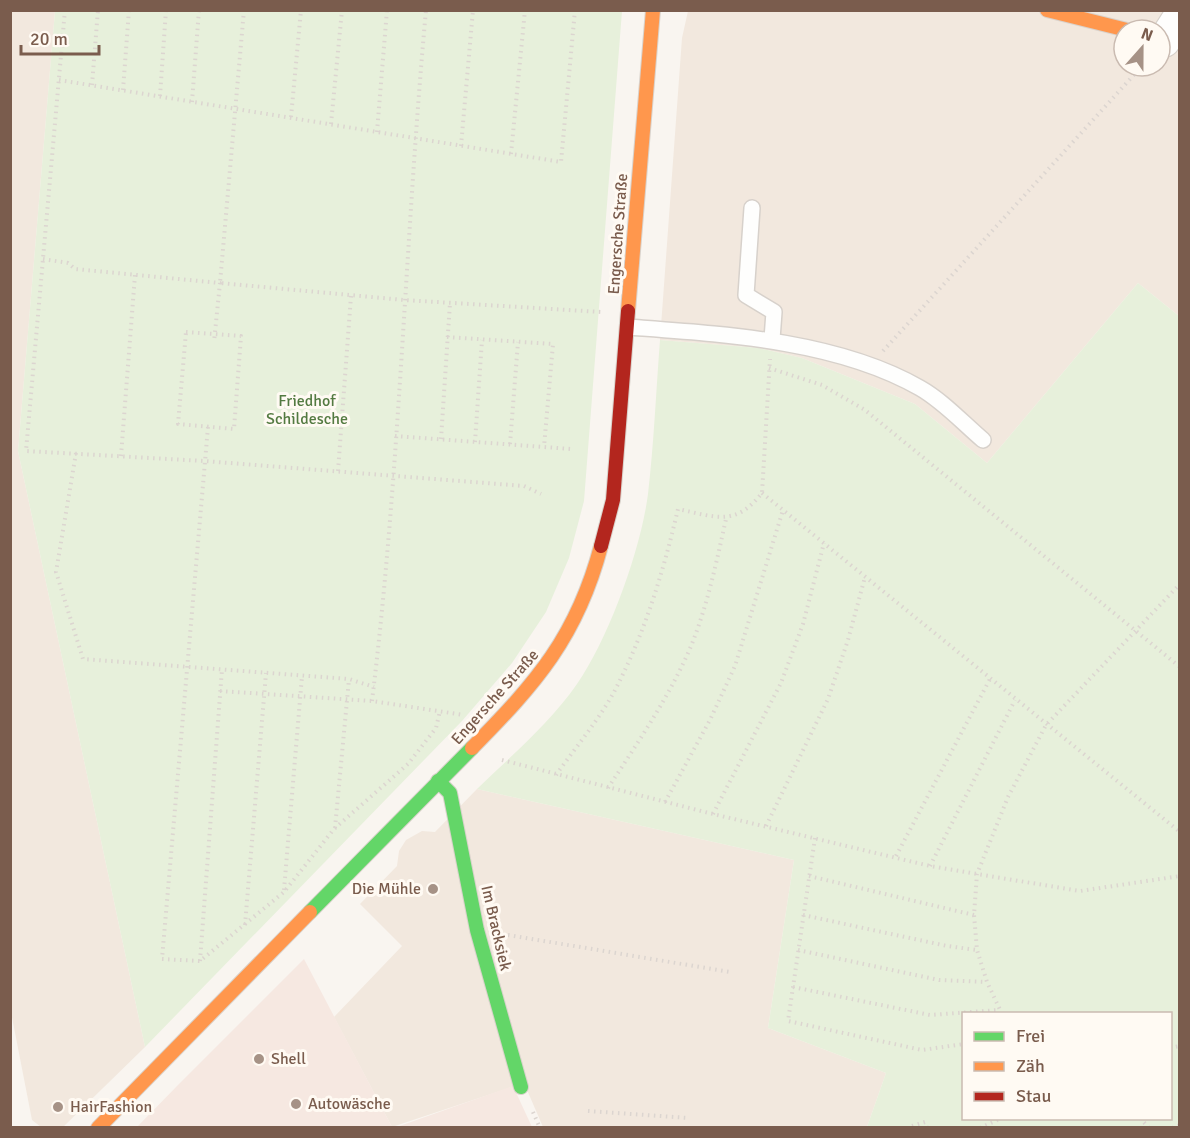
<svg xmlns="http://www.w3.org/2000/svg" width="1190" height="1138" viewBox="0 0 1190 1138" font-family="Signika,sans-serif">
<style>
.residential{fill:#f2e8de;fill-rule:evenodd}
.commercial{fill:#f6e8e1}
.green{fill:#e7f0db;fill-rule:evenodd}
.lines{fill:none;stroke-linecap:round;stroke-linejoin:round}
.lane-casing{stroke:#d7d1cb;stroke-width:18}
.street-casing{stroke:#d7d1cb;stroke-width:34}
.fast-casing{stroke:#d9d2cb;stroke-width:16}
.slow-casing{stroke:#d9d2cb;stroke-width:16}
.jam-casing{stroke:#d9d2cb;stroke-width:16}
.path{stroke:#dcd5d0;stroke-width:4;stroke-dasharray:1.5 4.5;stroke-linecap:butt}
.lane{stroke:#fefefd;stroke-width:15}
.street{stroke:#fefefd;stroke-width:32}
.fast{stroke:#63d668;stroke-width:14}
.slow{stroke:#ff974d;stroke-width:14}
.jam{stroke:#b3261e;stroke-width:14}
.poi-dot{fill:#a69286;stroke:#fffaf3;stroke-width:2}
.labels{text-anchor:middle;dominant-baseline:central;stroke-width:6;stroke-linejoin:round;paint-order:stroke}
.street-label{font-size:16px;fill:#7a5c4d;stroke:#fffaf3}
.park-label{font-size:16px;fill:#537a41;stroke:#fffaf3}
.poi-label{font-size:16px;fill:#7a5c4d;stroke:#fffaf3;text-anchor:start}
</style>
<rect width="100%" height="100%" fill="#f9f5f0"/>
<!-- residential -->
<g class="residential">
<path d="M10,11H55L18,451L145,1047L62,1128L41,1127L32,1120L10,1007Z"/>
<path d="M688,11H1179V316L1138,283L987,463L915,404L802,358L759,348L660,340L682,38ZM1124,30H1160V66H1124Z"/>
<path d="M477,789L794,860L768,1028L886,1073L867,1127H543L524,1083L392,1127L334,1017L402,946L360,904L397,866L399,851L406,840L422,831L435,832Z"/>
</g>
<!-- commercial -->
<g class="commercial">
<path d="M304,959L392,1127H137L177,1086Z"/>
<path d="M513,1086L532,1127L394,1128Z"/>
</g>
<!-- green -->
<g class="green">
<path d="M55,11H622L584,501L569,558L546,612L512,663L462,721L145,1047L18,451Z"/>
<path d="M1138,283L1179,316V1127H867L886,1073L768,1028L794,860L477,789C511,756 550,723 577,684C609,638 641,549 648,494C654,443 656,391 660,340L759,348L802,358L915,404L987,463ZM964,1014H1170V1118H964Z"/>
</g>
<g class="lines">
<defs>
<g id="lane">
<path d="M752,208L746,295L774,312L772,339"/>
<path d="M628,327C722,334 836,340 920,388C943,401 963,423 983,440"/>
</g>
<path id="street" d="M1164,41L1180,16"/>
<g id="fast">
<path d="M438,781L450,793L477,930L521,1087"/>
<path d="M310,912L472,748"/>
</g>
<g id="slow">
<path d="M1047,10L1127,30"/>
<path d="M628,311L653,10"/>
<path d="M472,748C536,683 577,637 601,546"/>
<path d="M98,1128L310,912"/>
</g>
<path id="jam" d="M601,546L613,500L628,311"/>
</defs>
<!-- lane casing -->
<use href="#lane" class="lane-casing"/>
<!-- street casing -->
<use href="#street" class="street-casing"/>
<!-- fast casing -->
<use href="#fast" class="fast-casing"/>
<!-- slow casing -->
<use href="#slow" class="slow-casing"/>
<!-- jam casing -->
<use href="#jam" class="jam-casing"/>
<!-- path -->
<g class="path">
<path d="M65,10L26,451L204,461L524,486L541,494"/>
<path d="M244,10L220,283L404,300L601,312"/>
<path d="M59,80L561,162L575,10"/>
<path d="M92,85L98,10"/>
<path d="M123,90L129,10"/>
<path d="M160,96L166,10"/>
<path d="M192,102L199,10"/>
<path d="M291,117L301,10"/>
<path d="M331,124L342,10"/>
<path d="M377,132L387,10"/>
<path d="M461,146L473,10"/>
<path d="M511,154L525,10"/>
<path d="M43,259L68,263L75,269L220,283L214,342"/>
<path d="M186,332L241,336L234,429L178,424Z"/>
<path d="M447,337L553,344L544,447"/>
<path d="M883,351L1142,66"/>
<path d="M769,368L822,385L865,410L1180,667"/>
<path d="M208,427L162,959L200,961L284,892L334,829L408,764L436,728L440,711"/>
<path d="M395,436L571,449"/>
<path d="M441,439L450,303"/>
<path d="M475,442L482,340"/>
<path d="M510,444L518,342"/>
<path d="M76,453L56,572L83,659L349,679L374,687"/>
<path d="M121,456L135,275"/>
<path d="M338,471L351,296"/>
<path d="M762,493L1180,832"/>
<path d="M220,691L372,701L464,715"/>
<path d="M372,701C400,472 405,240 426,10"/>
<path d="M502,760L713,814L930,866L977,874L1080,891L1180,876"/>
<path d="M556,775C575,748 598,721 614,692C645,633 663,573 678,509C716,517 735,527 762,493L770,359"/>
<path d="M608,788C637,744 667,700 689,651C707,608 716,564 726,519"/>
<path d="M665,802L710,720L735,666L783,510"/>
<path d="M713,814L781,683L803,624L824,543"/>
<path d="M766,826L828,699L848,640L865,577"/>
<path d="M335,828L349,679"/>
<path d="M815,838L788,1021L922,1050L964,1044"/>
<path d="M896,856L990,679"/>
<path d="M930,866L1015,700"/>
<path d="M809,876L974,915"/>
<path d="M284,890L302,676"/>
<path d="M803,915L947,946L977,950"/>
<path d="M245,925L266,673"/>
<path d="M508,935L730,972"/>
<path d="M798,950L939,980L986,982"/>
<path d="M200,961L222,669"/>
<path d="M793,987L930,1015L998,1010"/>
<path d="M1002,1014L987,982L977,950L974,915L977,874L1008,797L1046,725L1180,584"/>
<path d="M1170,1048L1180,1046"/>
<path d="M588,1111L689,1118"/>
<path d="M533,1112L540,1128"/>
<path d="M1140,1118L1149,1128"/>
<path d="M912,1126L925,1122L927,1128"/>
<path d="M980,1128L1002,1118"/>
<path d="M1172,1128L1180,1125"/>
</g>
<!-- lane -->
<use href="#lane" class="lane"/>
<!-- street -->
<use href="#street" class="street"/>
<!-- fast -->
<use href="#fast" class="fast"/>
<!-- slow -->
<use href="#slow" class="slow"/>
<!-- jam -->
<use href="#jam" class="jam"/>
</g>
<!-- markers -->
<g class="poi-dot">
<circle cx="433" cy="889" r="6"/>
<circle cx="259" cy="1059" r="6"/>
<circle cx="296" cy="1104" r="6"/>
<circle cx="58" cy="1107" r="6"/>
</g>
<g class="labels">
<!-- street labels -->
<g class="street-label">
<text transform="translate(618 234) rotate(-86)">Engersche Straße</text>
<text transform="translate(495 697) rotate(-48)">Engersche Straße</text>
<text transform="translate(496 928) rotate(77)">Im Bracksiek</text>
</g>
<!-- park labels -->
<g class="park-label">
<text x="307" y="401">Friedhof<tspan x="307" dy="18">Schildesche</tspan></text>
</g>
<!-- poi labels -->
<g class="poi-label">
<text x="421" y="889" text-anchor="end">Die Mühle</text>
<text x="271" y="1059">Shell</text>
<text x="308" y="1104">Autowäsche</text>
<text x="70" y="1107">HairFashion</text>
</g>
</g>
<!-- border -->
<rect width="1190" height="1138" fill="none" stroke="#7a5c4d" stroke-width="24"/>
<!-- legend -->
<rect x="962" y="1012" width="210" height="108" fill="#fffaf3" stroke="#cabbb1" stroke-width="1.5"/>
<rect x="974" y="1032" width="30" height="9" fill="#63d668" stroke="#cabbb1" stroke-width="1.5"/>
<text x="1016" y="1042" font-size="18" fill="#7a5c4d">Frei</text>
<rect x="974" y="1062" width="30" height="9" fill="#ff974d" stroke="#cabbb1" stroke-width="1.5"/>
<text x="1016" y="1072" font-size="18" fill="#7a5c4d">Zäh</text>
<rect x="974" y="1092" width="30" height="9" fill="#b3261e" stroke="#cabbb1" stroke-width="1.5"/>
<text x="1016" y="1102" font-size="18" fill="#7a5c4d">Stau</text>
<!-- north arrow -->
<g transform="translate(1142 48) rotate(21)"><circle r="28" fill="#fffaf3" stroke="#cabbb1" stroke-width="1.5"/>
<path d="M0-4.5L10 22L0 15L-10 22Z" fill="#a69286"/>
<text y="-9" font-size="16" font-weight="bold" text-anchor="middle" fill="#7a5c4d">N</text>
</g>
<!-- scale -->
<path d="M21 45v9h78v-9" fill="none" stroke="#7a5c4d" stroke-width="3"/>
<text x="30" y="45" font-size="18" fill="#7a5c4d" stroke="#fffaf3" stroke-width="4.5" paint-order="stroke">20 m</text>
</svg>
